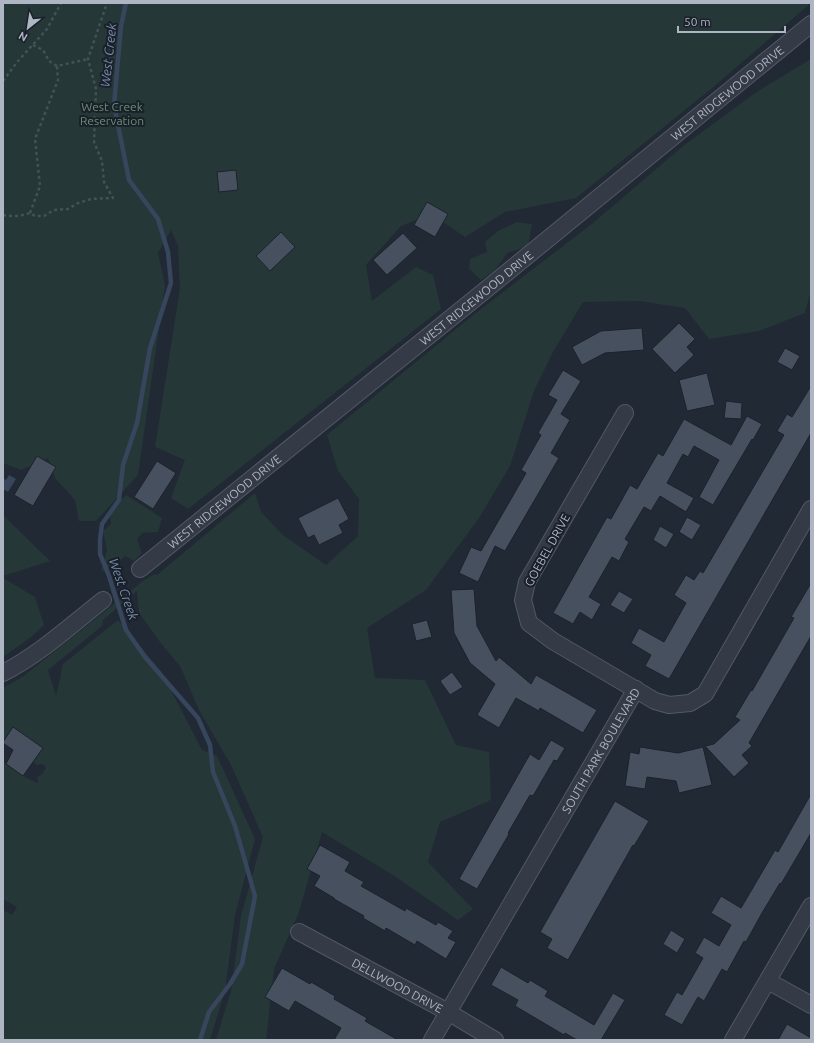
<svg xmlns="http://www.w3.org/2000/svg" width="814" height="1043" viewBox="0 0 814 1043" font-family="Ubuntu,sans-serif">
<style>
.green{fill:#263738}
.water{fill:#37465d}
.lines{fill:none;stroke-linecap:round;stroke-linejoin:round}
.stream{stroke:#37465d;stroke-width:4.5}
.building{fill:#47505f;stroke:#1c222c}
.minor-casing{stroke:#525964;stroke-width:18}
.path{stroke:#425256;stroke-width:2.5;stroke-dasharray:3 3;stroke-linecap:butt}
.minor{stroke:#343b46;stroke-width:16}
.labels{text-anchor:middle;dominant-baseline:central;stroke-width:4;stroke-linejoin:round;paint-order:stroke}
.street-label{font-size:12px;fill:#afb6c3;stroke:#1a202a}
.park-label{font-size:12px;fill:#689173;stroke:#1a202a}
.water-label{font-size:13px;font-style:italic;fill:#788caa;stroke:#1a202a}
</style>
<rect width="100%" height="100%" fill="#212935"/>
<!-- green -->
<g class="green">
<path d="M3,3H811L711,89L576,198L505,212L465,237L431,214L401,226L366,265L372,301L416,267L433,275L441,309L188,509L171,498L185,460L155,447L180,288L178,246L171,230L158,253L165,286L138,475L96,521H79L75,500L55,478L48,458L21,470L3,463Z"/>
<path d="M811,59V290L805,313L759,331L709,339L685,308L639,301L583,302L553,352L534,391L510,466L479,518L426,590L367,628L375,678L425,680L456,745L489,752L491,800L440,822L428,862L473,909L458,920L393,875L322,832L299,912L274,969L266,1040H216L231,991L241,916L263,837L231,765L199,710L180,666L160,642L139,613L137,591L103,620L102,626L48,670L56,696L63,664L118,620L161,671L202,750L217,756L255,839L235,915L225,991L210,1040H3V910L12,915L17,907L3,899V762L23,776L37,783L38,782L37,777L42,774L46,768L43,764L37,765L33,762L43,748L13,728L3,742V688L25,675L144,580L155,574L157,575L255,493L261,512L284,536L326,565L358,536L359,499L338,471L327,435L472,316L593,223L683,146L758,91Z"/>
<path d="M517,222L532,224L528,246L507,253L496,269L481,280L469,269L470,259L487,252L485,242L498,231Z"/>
<path d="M126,495L162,518L158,532L142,533L137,539L142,553L134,561L125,556L112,568L101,571L107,550L103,531L111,524L110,511Z"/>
<path d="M3,515L50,561L3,576Z"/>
<path d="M3,578L35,597L44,625L31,637L3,657Z"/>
</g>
<!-- water -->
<path class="water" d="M9,475L16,479L8,492L3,489V478L6,480Z"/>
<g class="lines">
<!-- stream -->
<path class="stream" d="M126,3L121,26L114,105L129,180L158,219L168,252L171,283L150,348L137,423L123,465L119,500L102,524L100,540V554L109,576L126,630L145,657L198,718L210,745L213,772L235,826L255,896L242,964L230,984L209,1012L200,1040"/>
</g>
<!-- building -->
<g class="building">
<path d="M236,170L238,190L219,192L217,172Z"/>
<path d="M427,202L448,214L435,237L414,225Z"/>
<path d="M281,232L295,247L270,271L256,256Z"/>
<path d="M403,233L417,248L387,275L373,260Z"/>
<path d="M679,323L695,339L687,347L694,355L675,373L652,349Z"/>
<path d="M642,328L644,350L605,353L582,365L572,347L601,331Z"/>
<path d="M785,348L800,356L792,370L777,362Z"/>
<path d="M563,370L581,381L561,414L570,420L551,453L559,458L505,551L495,546L478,582L459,573L471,547L481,551L526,473L521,470L541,435L538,433L557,400L548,395Z"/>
<path d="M707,373L715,405L687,411L679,380Z"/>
<path d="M811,386V433L669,679L645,666L651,655L631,643L639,628L664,642L686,603L674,595L686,575L694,580L700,571L703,573L784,435L777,431L787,414L792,417Z"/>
<path d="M726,401L742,403L741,419L724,418Z"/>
<path d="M747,416L762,424L753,440L752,439L713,505L699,497L719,460L694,446L688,457L683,454L667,483L694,498L686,512L660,496L651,511L644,507L625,539L629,542L619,561L612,557L589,597L601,604L592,620L580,612L573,624L553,613L607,517L611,519L630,485L637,489L658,453L663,456L684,419L731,445Z"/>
<path d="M37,456L56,467L33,506L14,495Z"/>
<path d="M157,461L176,473L153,509L134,497Z"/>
<path d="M338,498L349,519L339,525L343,533L319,545L314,535L308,538L298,518Z"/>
<path d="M687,517L701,525L692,540L679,532Z"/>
<path d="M660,526L674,534L666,548L653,540Z"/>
<path d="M811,583V636L749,743L752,746L742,755L749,763L734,777L705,746L714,744L740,720L735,717L751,690L752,691L775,651L794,618L791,617Z"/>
<path d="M474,589L477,626L496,661L499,657L531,684L536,675L597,710L583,733L540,708L539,711L516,698L499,728L477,715L495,684L470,663L454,633L451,590Z"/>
<path d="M619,591L633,599L624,613L610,605Z"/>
<path d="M427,620L432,637L416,641L412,624Z"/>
<path d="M452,672L463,687L450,695L440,681Z"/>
<path d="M13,727L43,748L23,776L6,764L13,750L3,743V742Z"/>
<path d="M551,740L565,748L557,761L554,760L533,796L530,795L508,833L509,834L477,889L459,879L530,754L539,760Z"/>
<path d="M640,747L678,753L703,747L712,785L679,793L676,781L647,777L645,789L625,786L630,752L639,754Z"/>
<path d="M811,794V833L781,884L780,883L762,913L746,942L744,941L727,972L722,969L704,1001L698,997L682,1025L664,1015L677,992L682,995L703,958L695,953L704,937L719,946L731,925L711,913L721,896L741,908L775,850L778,852Z"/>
<path d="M615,801L649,821L634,846L633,845L568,960L547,948L552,939L540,932Z"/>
<path d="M320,845L350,862L345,871L364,882L361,886L405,911L406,908L436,925L438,922L453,931L448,938L456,942L446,959L417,941L415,945L386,928L385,931L363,918L364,916L334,899V898L314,886L320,876L307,869Z"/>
<path d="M671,930L685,939L677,953L663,944Z"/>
<path d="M501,967L528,983L530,980L548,991L545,996L594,1025L613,993L625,1000L601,1040H577L565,1033L564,1035L515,1006L518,1000L491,985Z"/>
<path d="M282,968L310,984L311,982L335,996L334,999L367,1018L365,1021L398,1040H334L341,1028L295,1001L289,1011L265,997Z"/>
<path d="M787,1024L811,1038V1040H778Z"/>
</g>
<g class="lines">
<defs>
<g id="minor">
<path d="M625,413L527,582L523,600L529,623L553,641L655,701L669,705L690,703L705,694L811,509"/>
<path id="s1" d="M140,569L483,292L811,24"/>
<path d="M3,673C40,654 70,626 103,600"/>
<path id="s2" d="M299,932L448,1012L495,1040"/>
<path d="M768,981L811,1005"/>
<path id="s3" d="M432,1040L636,689"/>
<path d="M733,1040L811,906"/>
</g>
</defs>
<!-- minor casing -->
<use href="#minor" class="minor-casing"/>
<!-- path -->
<g class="path">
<path d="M33,45L43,50L49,61L57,66L88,59"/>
<path d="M3,81L18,61L47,29L61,3"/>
<path d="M30,213L40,186L35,139L58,80L57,66"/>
<path d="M3,215C13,217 21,216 30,213L35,216H44L54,210L68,209L78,203L91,199L113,198L104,182L102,161L94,142L96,89L88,59L107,3"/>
</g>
<!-- minor -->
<use href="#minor" class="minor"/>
</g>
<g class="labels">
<!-- street labels -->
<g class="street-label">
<text stroke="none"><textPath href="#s1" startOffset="756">WEST RIDGEWOOD DRIVE</textPath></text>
<text stroke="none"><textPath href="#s1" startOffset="432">WEST RIDGEWOOD DRIVE</textPath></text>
<text stroke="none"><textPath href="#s1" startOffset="108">WEST RIDGEWOOD DRIVE</textPath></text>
<text transform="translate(547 550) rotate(-61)">GOEBEL DRIVE</text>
<text stroke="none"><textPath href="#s3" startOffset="335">SOUTH PARK BOULEVARD</textPath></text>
<text stroke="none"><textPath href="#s2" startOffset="112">DELLWOOD DRIVE</textPath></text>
</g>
<!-- park labels -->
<g class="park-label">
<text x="112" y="106">West Creek<tspan x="112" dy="14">Reservation</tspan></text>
</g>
<!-- water labels -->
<g class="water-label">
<text transform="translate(108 55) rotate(-84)">West Creek</text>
<text transform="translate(124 589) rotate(71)">West Creek</text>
</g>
</g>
<!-- border -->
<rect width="814" height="1043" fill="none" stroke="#afb6c3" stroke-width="8"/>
<!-- north arrow -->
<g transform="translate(28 28) rotate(210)" stroke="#1a202a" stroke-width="3" paint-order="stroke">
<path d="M0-3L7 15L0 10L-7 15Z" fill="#afb6c3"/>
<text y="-6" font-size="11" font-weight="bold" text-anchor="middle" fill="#afb6c3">N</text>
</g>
<!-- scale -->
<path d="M678 26v6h107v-6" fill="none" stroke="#afb6c3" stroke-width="2"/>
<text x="684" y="26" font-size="12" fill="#afb6c3" stroke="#1a202a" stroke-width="3" paint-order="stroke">50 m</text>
</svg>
